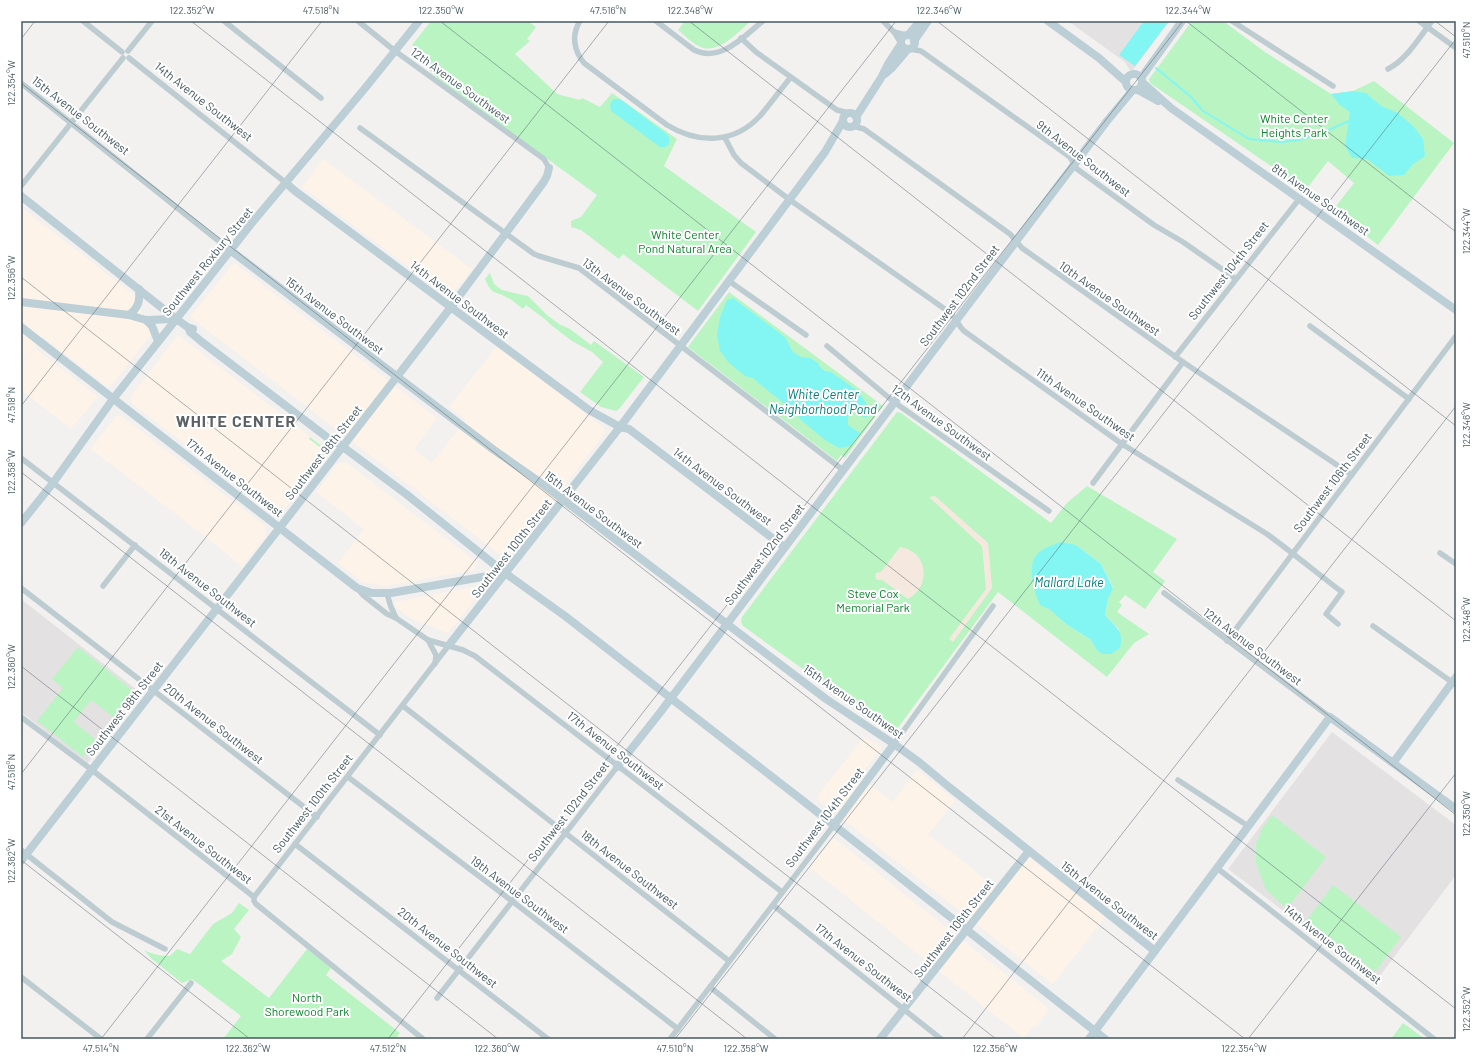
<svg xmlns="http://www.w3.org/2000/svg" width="1477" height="1060" viewBox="0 0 1477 1060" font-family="Barlow,sans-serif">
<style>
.commercial{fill:#fef3e8}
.education{fill:#e4e1e3}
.green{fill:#baf4c3;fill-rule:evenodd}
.sand{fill:#f5e9df}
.water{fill:#83f6f3}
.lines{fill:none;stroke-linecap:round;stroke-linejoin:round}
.stream{stroke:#83f6f3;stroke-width:2}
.street{stroke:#bcccd1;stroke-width:5.5}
.secondary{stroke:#bcced6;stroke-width:8}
.ticks{fill:none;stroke:#465960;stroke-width:1;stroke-opacity:0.45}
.labels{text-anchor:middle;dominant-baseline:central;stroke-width:4;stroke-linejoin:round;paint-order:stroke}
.street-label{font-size:12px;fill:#465960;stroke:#fff}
.park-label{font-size:12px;fill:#0d842d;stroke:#fff}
.water-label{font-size:13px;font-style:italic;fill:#067e7b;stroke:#fff}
.district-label{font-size:16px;font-weight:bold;letter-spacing:1px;fill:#5b6266;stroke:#fff}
.neatline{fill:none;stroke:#465960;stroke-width:1.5}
.ticks-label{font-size:10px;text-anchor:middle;fill:#465960}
</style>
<rect width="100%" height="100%" fill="#f3f0f0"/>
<!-- commercial -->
<g class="commercial">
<path d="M323,159L472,269L451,295H446L302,187Z"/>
<path d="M21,207L134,295L152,334L109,388L43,337L21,365V334L27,326L21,321Z"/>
<path d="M234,263L437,418L414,449L432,463L466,420L449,407L497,346L604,428L605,433L511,555L502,556L190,317Z"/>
<path d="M178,335L329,451L282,512L276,514L133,404L131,401L132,395Z"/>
<path d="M35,348L98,397L71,429L21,390V366Z"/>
<path d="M116,416H121L265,526L266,536L242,566L206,537L91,449Z"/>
<path d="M339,462L347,463L478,563L474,570L386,586L362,582L338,563L364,529L316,492Z"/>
<path d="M480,586L482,591L448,633L410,618L394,606L395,602Z"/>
<path d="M864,737L882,747L859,777L893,802L917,770L955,800L928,835L950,851L1001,892L1028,857L1105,917L1053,984L817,799L819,794Z"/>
<path d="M832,839H835L1049,1009L1036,1027L1034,1025L1024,1038L940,972L810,867Z"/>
</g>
<!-- education -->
<g class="education">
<path d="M1068,21H1170L1132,71L1129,69L1125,62Z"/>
<path d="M21,599L142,694L87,764L21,712Z"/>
<path d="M1332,732L1456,825V875L1376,981L1228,869Z"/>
</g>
<!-- green -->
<g class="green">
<path d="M431,21H528L536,27L527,39L530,41L515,54L557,94L580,100L582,98L600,107L612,93L677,139L664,166L756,232L698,311L623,254L619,259L581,230L571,227V221L581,217L597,195L443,83L412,54L416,49L412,45Z"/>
<path d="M685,21H751C739,31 721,52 703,48C694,45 685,36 678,30Z"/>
<path d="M1192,21H1223L1265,52L1331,94L1353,91L1374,81L1454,143L1378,245L1333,210L1354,183L1328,161L1306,190L1150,83L1149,79Z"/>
<path d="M490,273L494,284L502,290L528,296L547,315L559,324L570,329L591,345L594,341L644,377L619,409L616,411L601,407L580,392L603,362L592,352L572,341L551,325L546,320L526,305L523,309C517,305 512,299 506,297C493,290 492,295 485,279Z"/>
<path d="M729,292L883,406L845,458L841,455L837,461L688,347Z"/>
<path d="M897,412L901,413L1051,523L1067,503L1087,486L1177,539L1153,572L1165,581L1145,609L1125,595L1119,602L1122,605L1117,612L1149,634L1134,643L1107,677L998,592L897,729L888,730L743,626L741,622L742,617ZM1076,545L1101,564L1113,587L1108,599L1105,615L1119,629L1096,649L1091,640L1066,624L1049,609Z"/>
<path d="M310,437L328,451L321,460L317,456L318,455L320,457L325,451L309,439Z"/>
<path d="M78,647L137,694L116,719L91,700L74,722L96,740L83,757L37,721L63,688L52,679Z"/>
<path d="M1272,815L1326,857L1287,909L1266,890L1256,863V844L1262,829Z"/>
<path d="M1333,885L1401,937L1375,972L1307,920Z"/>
<path d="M239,903L249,910L234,929L241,937L232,954L221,961L269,998L307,949L331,968L326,975L400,1033L395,1039H223L241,1016L192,979L182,983L152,959L144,950C153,954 159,956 170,956L177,949L190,954L213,924L232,913Z"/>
<path d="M1403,1023L1425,1039H1391Z"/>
</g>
<!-- sand -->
<g class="sand">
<path d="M935,496L988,543L992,588L953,642L949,639L986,589L982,546L929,497Z"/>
<path d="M900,547C928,551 932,586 908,599L882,580H877L875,577L876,573L881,572Z"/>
</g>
<!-- water -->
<g class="water">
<path d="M1144,21H1169L1135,66L1119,55Z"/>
<path d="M1353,91L1366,93L1381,106L1398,113L1414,127L1423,139L1425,156L1413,164L1404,175L1389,176L1367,159L1352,158L1345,146L1350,112L1340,105L1331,94Z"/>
<path d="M615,99H620L668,135C672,142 668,149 660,147L611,111C610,106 609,101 615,99Z"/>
<path d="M733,298L785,337L793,352L801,357L810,358L818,363L820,367L825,371L831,372L858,391L866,403L869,414L866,418C860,416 857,412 851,411L848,418V425L860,433L850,446L839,448L825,440L801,420L795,412L762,386L753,378L745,376L729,363L720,351L717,335L720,317L727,300Z"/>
<path d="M1061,542L1076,545L1101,564L1113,588L1108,599L1105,615C1116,627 1124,631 1120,648L1111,654H1102L1096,649L1091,640L1066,624L1049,609L1040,605C1034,591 1026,565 1038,553C1045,547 1053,545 1061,542Z"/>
</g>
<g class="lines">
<!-- stream -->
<path class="stream" d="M1156,68L1191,97L1203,111L1249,139L1281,142L1299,140L1317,135L1349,121"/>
<!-- street -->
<g class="street">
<path d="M83,21L122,52"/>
<path d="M224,21L321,98"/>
<path d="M358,21L395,51L544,159L549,168"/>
<path d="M580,21C571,35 574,51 584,63L667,125C698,144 734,144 760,116C771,103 781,89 791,77"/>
<path d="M656,21L694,50C721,63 744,36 763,21"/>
<path d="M883,21L894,32L901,43"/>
<path d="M1232,21L1333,86"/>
<path d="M1419,21L1456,48"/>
<path d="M894,32L906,35"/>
<path d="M741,38L756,52L837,110L849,113"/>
<path d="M910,49L921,51L1070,157L1077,169L1154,225L1183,242L1236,279"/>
<path d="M128,51L152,21"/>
<path d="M129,58L286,183"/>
<path d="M1388,69C1407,59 1419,38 1432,21"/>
<path d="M21,83L230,250"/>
<path d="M853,126L864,129L1010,234L1022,248L1183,362L1352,475"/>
<path d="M360,128L534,254L539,256L579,268L843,470"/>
<path d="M725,138L734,155L741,163L790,200L949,312C956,318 958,325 964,331L1122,444L1267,534C1293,553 1317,573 1342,592L1326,614L1338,624"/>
<path d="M21,186L123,58"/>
<path d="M729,281L806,335"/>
<path d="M1310,326L1409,399"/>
<path d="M827,346L894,402L1049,511"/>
<path d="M1175,357L1300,198"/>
<path d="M21,458L380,735"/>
<path d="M1093,483L1183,362"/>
<path d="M1440,553L1456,564"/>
<path d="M103,586L135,545"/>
<path d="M21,588L317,817"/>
<path d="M357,588L363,595L387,614L396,618L428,640L463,650L475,656L782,892"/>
<path d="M1164,593L1330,717"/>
<path d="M387,594L391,607L396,618"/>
<path d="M1373,626L1456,685"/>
<path d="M428,640L436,655L435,664"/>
<path d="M1227,641L1456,336"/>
<path d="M403,706L729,961"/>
<path d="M21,717L92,770L254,897V901L256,904L423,1039"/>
<path d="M894,744L993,606"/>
<path d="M348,777L512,901L678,1029"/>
<path d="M1178,780L1248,826"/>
<path d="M295,844L548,1039"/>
<path d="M21,850L112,922L165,949"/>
<path d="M1217,868L1434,1039"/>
<path d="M254,897L449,645"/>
<path d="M773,905L941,1039"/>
<path d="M21,977L101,1039"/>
<path d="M710,987L775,1039"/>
<path d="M437,998L617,767"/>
<path d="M147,1039L191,983"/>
<path d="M670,1039L834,825"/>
</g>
<!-- secondary -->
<g class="secondary">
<path d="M1048,21L1099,58L1126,82"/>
<path d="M908,35L920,21"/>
<circle cx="908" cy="42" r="7"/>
<path d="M914,41L928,21"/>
<circle cx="1134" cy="82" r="8"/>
<path d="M885,74L892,68L908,49"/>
<path d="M1141,78L1182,21"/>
<path d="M1143,83L1171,108L1456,310"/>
<path d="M1138,90L1158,101"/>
<circle cx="850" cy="120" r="7"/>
<path d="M856,117L881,78L888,64L901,44"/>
<path d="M286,183L295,191L589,410L620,427L629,429L784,547"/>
<path d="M21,196L176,319L189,328L193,329"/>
<path d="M230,250L494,450L541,483L826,699L894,744L919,762L949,787L1155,951"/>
<path d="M21,302L129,315L146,320L176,319"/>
<path d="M129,315C139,307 140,301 139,289"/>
<path d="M146,320L152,326L158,341"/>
<path d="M21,327L357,588L372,593H391L505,573"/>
<path d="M189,328L190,332L202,342L328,438H331L406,494L505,573L565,616L802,800L1105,1039"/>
<path d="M21,523L53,483L113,399L204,284L251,224L366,87L419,21"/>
<path d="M449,645L620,427L825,152L843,121"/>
<path d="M1393,763L1456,677"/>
<path d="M617,767L659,714L1107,121L1132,91"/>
<path d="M834,825L894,744"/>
<path d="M21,861L451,307L543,183L547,176L549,168"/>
<path d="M880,1039L1029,851"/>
<path d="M1089,1039L1330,717L1456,809"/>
</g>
</g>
<!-- ticks -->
<path class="ticks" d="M191,21L1456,1009M440,21L1456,815M689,21L1456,621M937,21L1456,426M1186,21L1456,232M1435,21L1456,37M21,39L35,21M21,83L1245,1039M21,277L996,1039M21,406L322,21M21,472L747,1039M21,666L498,1039M21,774L609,21M21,860L250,1039M101,1039L896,21M388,1039L1183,21M675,1039L1456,39M962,1039L1456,406M1248,1039L1456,773"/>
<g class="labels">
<!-- street labels -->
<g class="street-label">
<text transform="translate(461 85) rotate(36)">12th Avenue Southwest</text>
<text transform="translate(204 101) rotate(38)">14th Avenue Southwest</text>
<text transform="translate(81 115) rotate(38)">15th Avenue Southwest</text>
<text transform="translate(1084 158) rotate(38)">9th Avenue Southwest</text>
<text transform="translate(1321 199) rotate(35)">8th Avenue Southwest</text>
<text transform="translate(207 261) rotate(-51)">Southwest Roxbury Street</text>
<text transform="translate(1228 270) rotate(-52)">Southwest 104th Street</text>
<text transform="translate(959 295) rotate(-53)">Southwest 102nd Street</text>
<text transform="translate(632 296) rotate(37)">13th Avenue Southwest</text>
<text transform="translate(1110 298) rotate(35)">10th Avenue Southwest</text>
<text transform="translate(460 299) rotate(37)">14th Avenue Southwest</text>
<text transform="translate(335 315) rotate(37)">15th Avenue Southwest</text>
<text transform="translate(1086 404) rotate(35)">11th Avenue Southwest</text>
<text transform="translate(942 422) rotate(36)">12th Avenue Southwest</text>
<text transform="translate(323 452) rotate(-52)">Southwest 98th Street</text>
<text transform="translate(235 477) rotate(38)">17th Avenue Southwest</text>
<text transform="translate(1332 482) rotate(-53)">Southwest 106th Street</text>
<text transform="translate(723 486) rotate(37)">14th Avenue Southwest</text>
<text transform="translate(594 509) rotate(37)">15th Avenue Southwest</text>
<text transform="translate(511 548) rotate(-52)">Southwest 100th Street</text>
<text transform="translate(764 554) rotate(-53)">Southwest 102nd Street</text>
<text transform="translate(208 587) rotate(38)">18th Avenue Southwest</text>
<text transform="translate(1253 646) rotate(37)">12th Avenue Southwest</text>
<text transform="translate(854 701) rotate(35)">15th Avenue Southwest</text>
<text transform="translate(124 708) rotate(-52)">Southwest 98th Street</text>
<text transform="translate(214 723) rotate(38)">20th Avenue Southwest</text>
<text transform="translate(616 750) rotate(38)">17th Avenue Southwest</text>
<text transform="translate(312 803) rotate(-52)">Southwest 100th Street</text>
<text transform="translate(568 811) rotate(-52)">Southwest 102nd Street</text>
<text transform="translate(824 817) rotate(-53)">Southwest 104th Street</text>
<text transform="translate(204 844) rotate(38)">21st Avenue Southwest</text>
<text transform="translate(630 869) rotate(38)">18th Avenue Southwest</text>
<text transform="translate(520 894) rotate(37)">19th Avenue Southwest</text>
<text transform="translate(1110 900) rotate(38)">15th Avenue Southwest</text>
<text transform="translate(953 928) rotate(-52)">Southwest 106th Street</text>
<text transform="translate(1333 944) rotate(38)">14th Avenue Southwest</text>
<text transform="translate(448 947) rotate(38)">20th Avenue Southwest</text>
<text transform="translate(864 962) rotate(38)">17th Avenue Southwest</text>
</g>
<!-- park labels -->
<g class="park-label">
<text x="1294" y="118">White Center<tspan x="1294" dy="14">Heights Park</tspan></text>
<text x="685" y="234">White Center<tspan x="685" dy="14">Pond Natural Area</tspan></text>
<text x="873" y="593">Steve Cox<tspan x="873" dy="14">Memorial Park</tspan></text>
<text x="307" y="997">North<tspan x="307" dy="14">Shorewood Park</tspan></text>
</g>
<!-- water labels -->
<g class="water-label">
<text x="823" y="394">White Center<tspan x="823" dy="15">Neighborhood Pond</tspan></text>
<text x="1069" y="582">Mallard Lake</text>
</g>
<!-- district labels -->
<g class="district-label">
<text x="236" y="420">WHITE CENTER</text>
</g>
</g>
<!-- border -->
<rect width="1477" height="1060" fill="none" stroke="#ffffff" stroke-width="44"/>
<rect x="22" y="22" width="1433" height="1016" class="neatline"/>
<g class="ticks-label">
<text x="192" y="14">122.352°W</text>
<text x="321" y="14">47.518°N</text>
<text x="441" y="14">122.350°W</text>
<text x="608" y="14">47.516°N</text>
<text x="690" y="14">122.348°W</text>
<text x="939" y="14">122.346°W</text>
<text x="1188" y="14">122.344°W</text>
<text transform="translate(1466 40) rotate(-90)" y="4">47.510°N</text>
<text transform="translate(11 83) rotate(-90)" y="4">122.354°W</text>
<text transform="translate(1466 231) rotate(-90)" y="4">122.344°W</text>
<text transform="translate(11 278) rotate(-90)" y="4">122.356°W</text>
<text transform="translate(11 405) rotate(-90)" y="4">47.518°N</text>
<text transform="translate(1466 425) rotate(-90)" y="4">122.346°W</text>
<text transform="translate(11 472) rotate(-90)" y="4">122.358°W</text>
<text transform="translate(1466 620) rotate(-90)" y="4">122.348°W</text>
<text transform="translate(11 667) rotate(-90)" y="4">122.360°W</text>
<text transform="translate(11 772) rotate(-90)" y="4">47.516°N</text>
<text transform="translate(1466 814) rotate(-90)" y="4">122.350°W</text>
<text transform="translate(11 861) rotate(-90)" y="4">122.362°W</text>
<text transform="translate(1466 1009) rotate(-90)" y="4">122.352°W</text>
<text x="101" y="1052">47.514°N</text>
<text x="248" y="1052">122.362°W</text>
<text x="388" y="1052">47.512°N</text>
<text x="497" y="1052">122.360°W</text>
<text x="675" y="1052">47.510°N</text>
<text x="746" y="1052">122.358°W</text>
<text x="995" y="1052">122.356°W</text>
<text x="1244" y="1052">122.354°W</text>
</g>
</svg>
